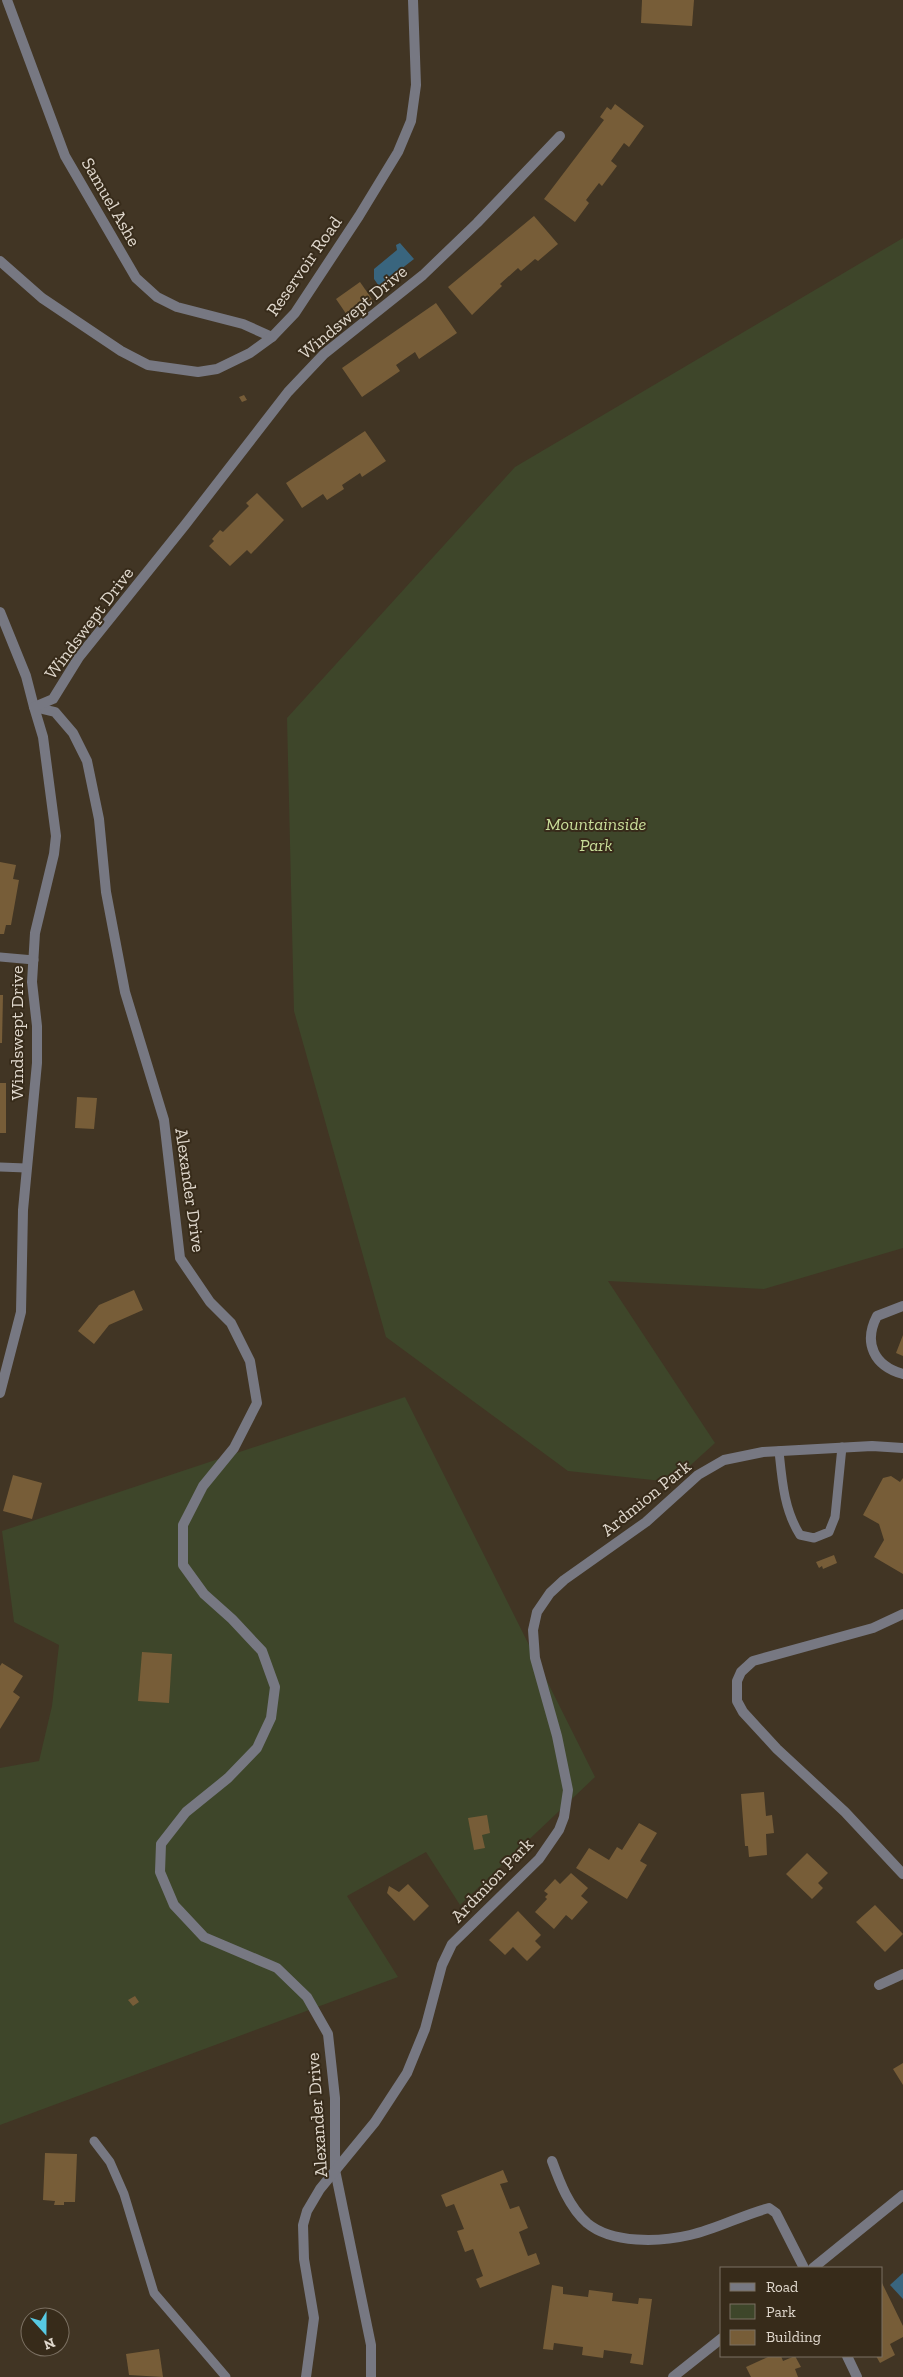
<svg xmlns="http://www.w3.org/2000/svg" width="903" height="2377" viewBox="0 0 903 2377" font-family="'Zilla Slab',serif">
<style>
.green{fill:#3e462a}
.water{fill:#39657e}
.building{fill:#775d38}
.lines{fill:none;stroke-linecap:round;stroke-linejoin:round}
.service{stroke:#777882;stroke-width:9}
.minor{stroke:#777882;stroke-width:10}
.labels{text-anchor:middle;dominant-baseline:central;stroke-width:4;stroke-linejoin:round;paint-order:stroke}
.street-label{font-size:18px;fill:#e0d8cd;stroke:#372b1a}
.park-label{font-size:18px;font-style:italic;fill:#c9dd99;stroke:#372b1a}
</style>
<rect width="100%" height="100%" fill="#413524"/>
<!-- green -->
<g class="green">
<path d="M903,238V1248L764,1289L608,1281L715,1443L672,1482L568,1471L386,1337L294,1011L287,718L515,467Z"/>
<path d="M405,1397L595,1777L460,1905L426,1852L347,1896L398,1977L0,2125V1768L39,1761L52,1706L59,1645L14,1622L2,1531Z"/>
</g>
<!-- water -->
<g class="water">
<path d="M400,243L414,259L383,283L385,287L381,289L374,279V269L397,250L396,245Z"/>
<path d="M903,2273V2299L890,2285Z"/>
</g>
<!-- building -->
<g class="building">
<path d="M642,0H694L692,26L641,23Z"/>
<path d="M615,104L644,126L629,147L624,143L611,161L617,166L602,186L599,183L586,200L589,203L575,222L544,199L604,120L600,117L607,107L611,110Z"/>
<path d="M534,216L558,244L538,261L535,259L521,271L518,268L500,284L502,286L472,315L448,287Z"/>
<path d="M360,282L374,302L349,318L336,299Z"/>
<path d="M436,303L457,333L419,359L415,352L396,365L400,371L362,397L342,368Z"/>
<path d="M244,395L247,400L242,402L239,397Z"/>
<path d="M365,431L386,461L362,477L360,473L342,485L344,489L327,500L323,494L302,508L286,483Z"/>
<path d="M257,493L284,520L251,554L247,550L230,566L209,546L214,541L212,539L220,530L223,532L249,506L246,503Z"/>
<path d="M0,862L16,865L13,879L19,880L11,925H6L4,934H0Z"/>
<path d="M0,995H3L2,1043H0Z"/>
<rect x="0" y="1083" width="6" height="50"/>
<path d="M77,1097L97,1098L94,1129L75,1128Z"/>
<path d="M134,1290L143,1310L109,1325L94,1344L78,1331L99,1305Z"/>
<path d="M903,1335V1356L896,1353Z"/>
<path d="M13,1475L42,1483L32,1519L3,1511Z"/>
<path d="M891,1476L900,1482L903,1478V1574L874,1557L884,1540L879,1524L863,1515L883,1478Z"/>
<path d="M834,1555L837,1563L823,1569L822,1566L819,1568L816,1562Z"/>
<path d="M142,1652L172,1654L169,1703L138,1701Z"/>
<path d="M2,1663L23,1676L13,1692L20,1697L0,1729V1666Z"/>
<path d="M764,1792L766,1816L772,1815L774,1833L766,1834L767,1855L749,1857L748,1846H745L741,1794Z"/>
<path d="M487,1815L490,1833L482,1835L485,1848L474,1850L468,1818Z"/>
<path d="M639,1823L657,1833L640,1861L647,1865L627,1899L576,1868L589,1848L609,1860L617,1847L622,1850Z"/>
<path d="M807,1853L828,1873L818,1883L823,1888L812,1899L786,1874Z"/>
<path d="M571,1873L588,1888L581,1896L588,1902L572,1920L566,1915L554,1929L535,1912L547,1899L545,1897L548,1894L544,1891L555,1879L560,1884Z"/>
<path d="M408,1884L429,1906L414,1921L387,1893L389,1886L399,1892Z"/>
<path d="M875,1905L903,1934L885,1952L856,1922Z"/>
<path d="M518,1911L541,1935L535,1941L541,1947L527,1961L513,1947L505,1955L489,1940Z"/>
<path d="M135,1996L139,2002L133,2006L128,2000Z"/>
<path d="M903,2063V2085L893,2069Z"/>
<path d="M45,2153L77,2154L75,2202H64V2205H54L55,2201L43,2200Z"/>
<path d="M503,2170L508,2182L500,2184L510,2209L519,2206L528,2228L519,2232L528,2256L536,2253L540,2264L480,2288L476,2279L483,2276L473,2249L465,2252L457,2231L464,2229L454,2204L446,2207L441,2195Z"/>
<path d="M882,2283L903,2326V2337L890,2344L895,2355L880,2363L876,2356H882Z"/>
<path d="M552,2285L563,2287V2294L588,2297L589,2290L613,2293L612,2301L638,2304L639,2298L652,2299L643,2365L630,2363L632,2354L604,2350L603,2358L582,2355L583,2347L554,2343L553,2350L543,2349Z"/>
<path d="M159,2349L163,2377L129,2375L126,2354Z"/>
<path d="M770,2356H781L783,2361L795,2356L801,2367L795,2369L798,2377H751L746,2367Z"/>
</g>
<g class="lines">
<!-- service -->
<g class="service">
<path d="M0,957L34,960"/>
<path d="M0,1167L26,1168"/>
<path d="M779,1451C782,1480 784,1510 800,1535L814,1538L829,1532L835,1517L842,1447"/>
<path d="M94,2141L110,2162L124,2194L154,2293L226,2377"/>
</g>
<!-- minor -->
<g class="minor">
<path d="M7,0L65,156L136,278L157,297L177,307L243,324L272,337"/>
<path d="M0,261L42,298L121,351L148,365L198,372L217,369L250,353L272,337L295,313L359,216L398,152L411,121L416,85L413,0"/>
<path d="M0,612L26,676L34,707L55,712L73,733L87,761L99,819L106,892L125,992L164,1120L180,1258L210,1302L231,1323L250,1361L257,1403L234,1448L203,1486L183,1525V1565L204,1594L232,1619L262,1651L275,1687L271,1718L257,1748L228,1778L186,1812L161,1844L160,1872L174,1905L204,1937L277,1968L307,1997L328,2034L335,2098V2170L371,2345V2377"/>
<path d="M903,1306L877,1316C863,1343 874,1366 903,1374"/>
<path d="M0,1393L21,1312L23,1210L37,1063V1026L32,982L35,933L54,854L56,836L43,737L34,707L53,699L79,657L185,525L288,392L324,354L423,275L477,223L560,136"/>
<path d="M903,1614L873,1628L753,1661L741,1672L737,1681V1701L743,1712L777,1749L845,1812L903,1874"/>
<path d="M879,1985L903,1974"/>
<path d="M552,2161C560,2183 569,2207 587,2223C612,2244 660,2242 690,2235C717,2229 742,2215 769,2208L776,2213L804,2268"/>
<path d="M813,2268L903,2195"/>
<path d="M847,2356L857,2377"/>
<path d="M306,2377L314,2318L304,2259L303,2225L307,2211L320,2189L375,2122L407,2073L425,2029L442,1965L452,1944L539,1859L559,1830L564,1817L568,1790L557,1736L535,1658L533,1630L537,1612L550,1593L564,1580L646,1522L698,1475L724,1460L763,1452L872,1446L903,1448"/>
<path d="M673,2377L722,2338"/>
</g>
</g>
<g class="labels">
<!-- street labels -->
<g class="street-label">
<text transform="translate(111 202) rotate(60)">Samuel Ashe</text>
<text transform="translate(304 266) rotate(-55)">Reservoir Road</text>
<text transform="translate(353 312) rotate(-40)">Windswept Drive</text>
<text transform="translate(89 623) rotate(-53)">Windswept Drive</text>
<text transform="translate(17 1033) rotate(-90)">Windswept Drive</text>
<text transform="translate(190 1190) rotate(82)">Alexander Drive</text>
<text transform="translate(646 1498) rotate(-39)">Ardmion Park</text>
<text transform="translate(492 1880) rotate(-46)">Ardmion Park</text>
<text transform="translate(317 2115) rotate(-94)">Alexander Drive</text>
</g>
<!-- park labels -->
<g class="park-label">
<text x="596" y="824">Mountainside<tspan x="596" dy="21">Park</tspan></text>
</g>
</g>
<!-- legend -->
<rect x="720" y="2267" width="162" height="90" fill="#372b1a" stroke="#7b7062"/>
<rect x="730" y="2283" width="25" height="8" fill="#777882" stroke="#7b7062"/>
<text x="766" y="2292" font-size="15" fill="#e0d8cd">Road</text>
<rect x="730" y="2304" width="25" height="15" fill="#3e462a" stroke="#7b7062"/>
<text x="766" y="2317" font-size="15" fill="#e0d8cd">Park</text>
<rect x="730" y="2330" width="25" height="15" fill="#775d38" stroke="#7b7062"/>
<text x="766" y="2342" font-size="15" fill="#e0d8cd">Building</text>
<!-- north arrow -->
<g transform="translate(45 2332) rotate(159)"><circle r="24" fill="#372b1a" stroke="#7b7062"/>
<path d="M0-4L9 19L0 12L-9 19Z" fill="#57c9e3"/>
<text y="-8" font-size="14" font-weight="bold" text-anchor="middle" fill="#e0d8cd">N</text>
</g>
</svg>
